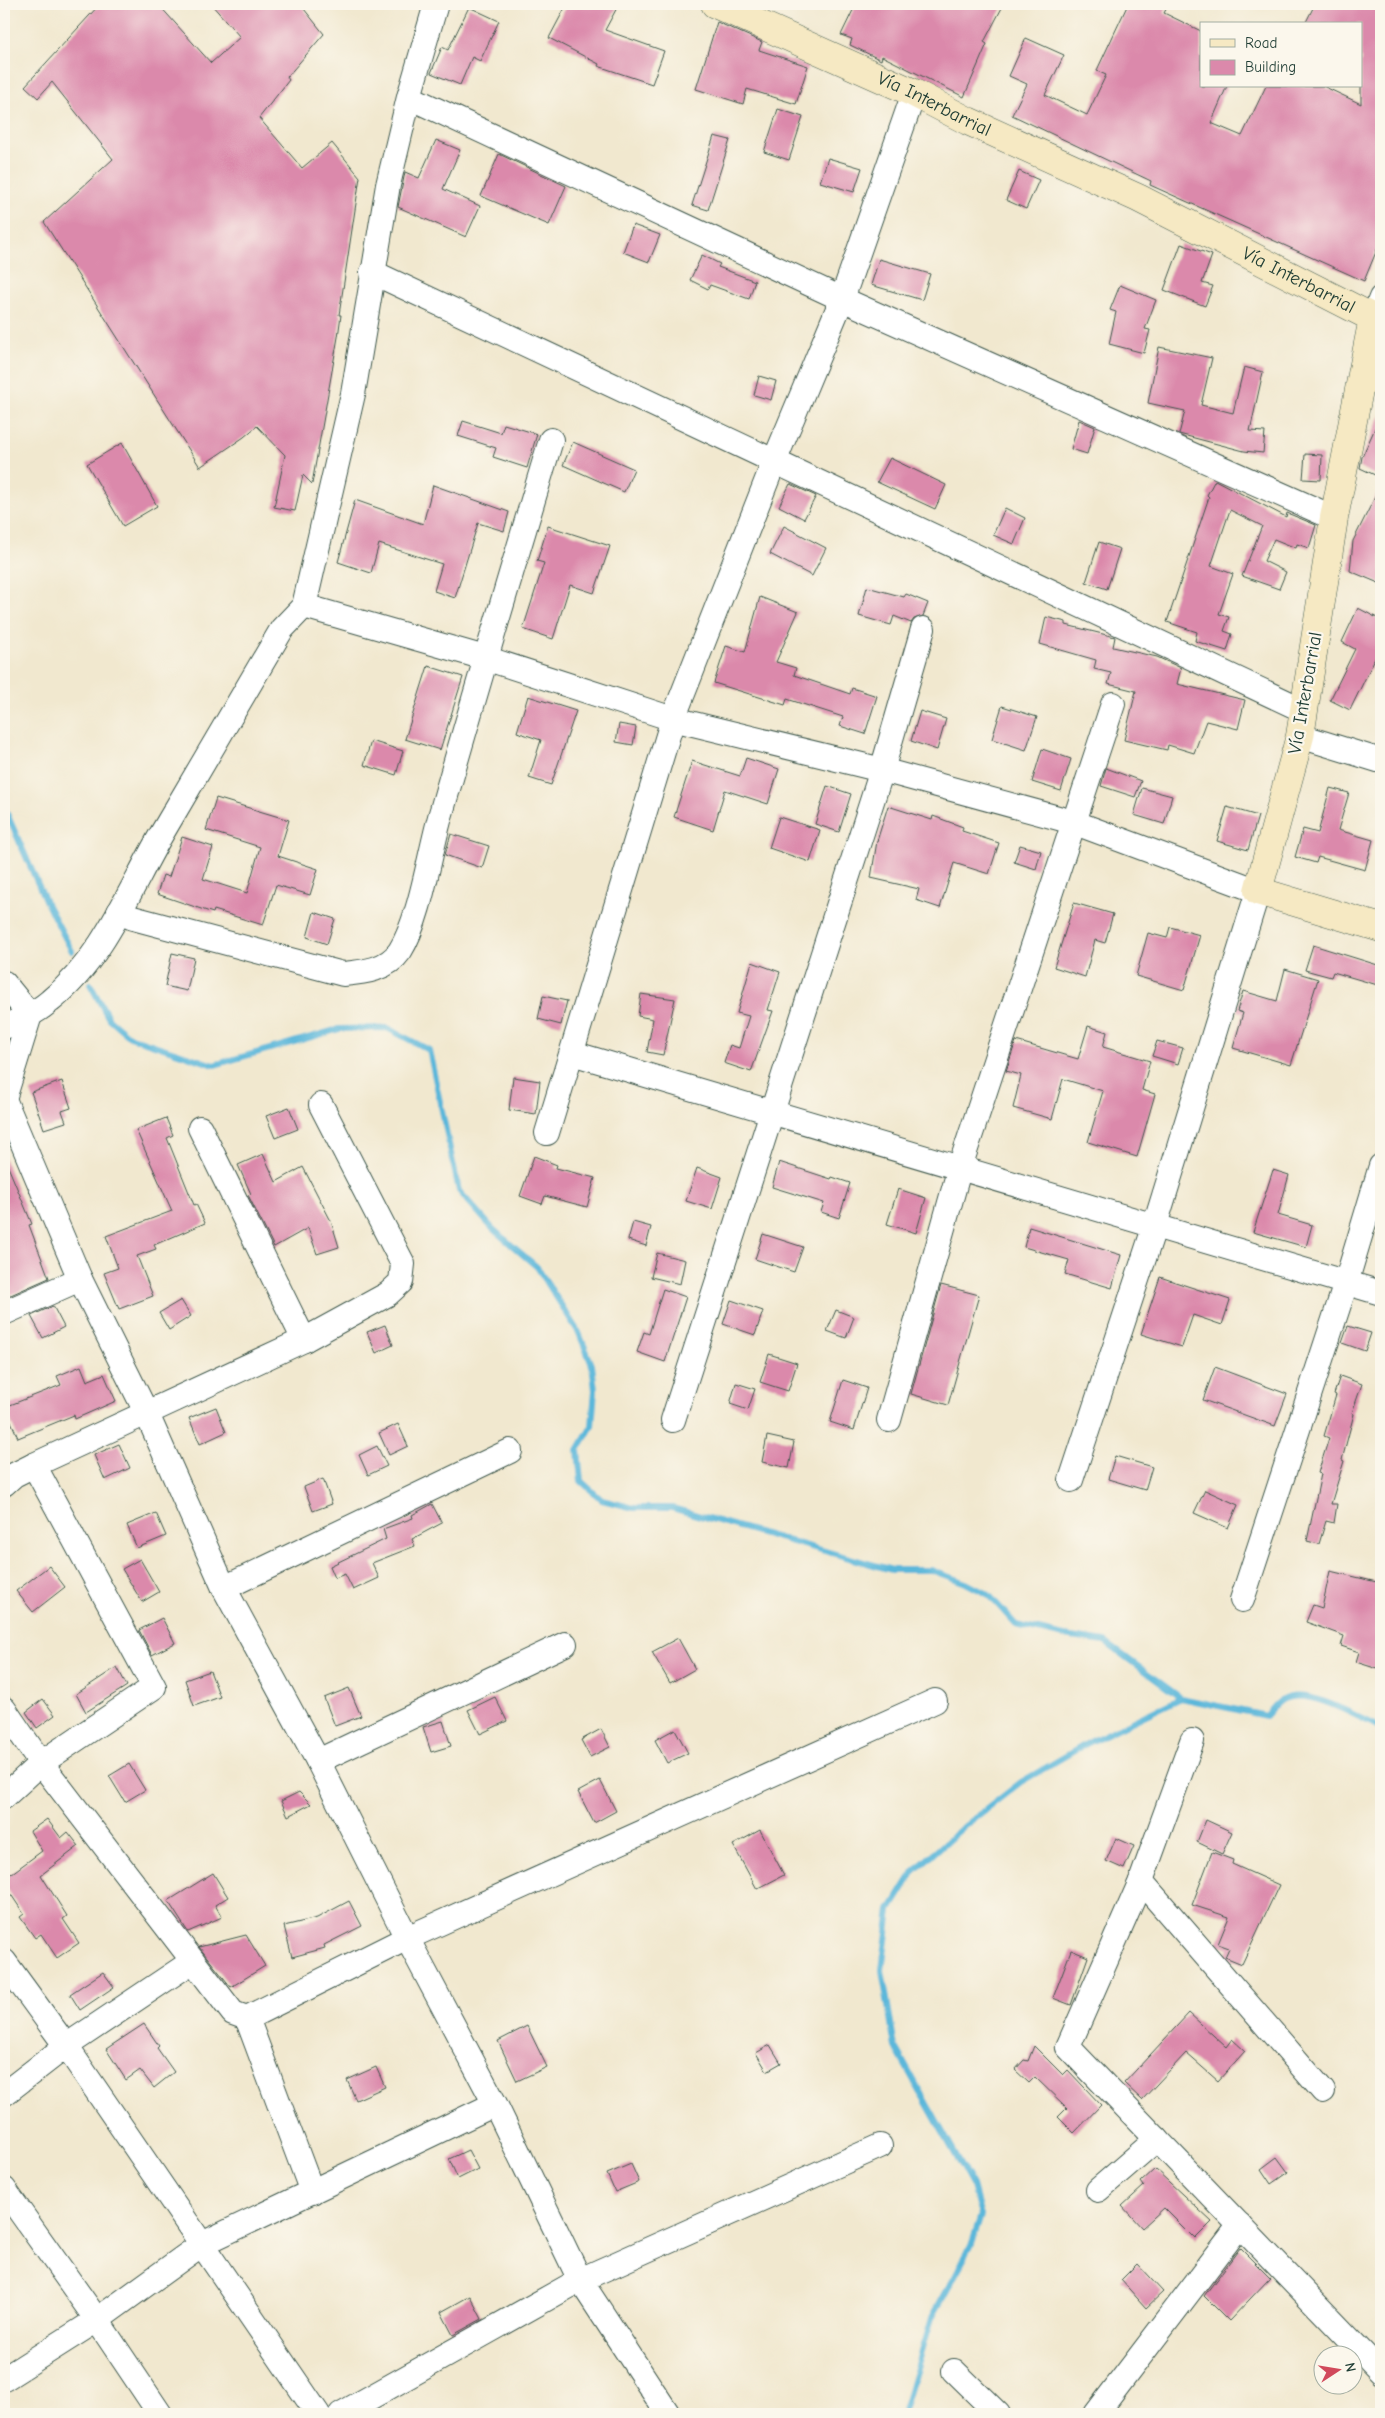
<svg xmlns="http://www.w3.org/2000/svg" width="1385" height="2418" viewBox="0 0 1385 2418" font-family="'Comic Neue',sans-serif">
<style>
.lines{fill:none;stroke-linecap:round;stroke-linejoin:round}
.stream{stroke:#5cb7da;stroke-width:6}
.building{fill:#db89ab}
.minor-casing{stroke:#3e574b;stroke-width:26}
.secondary-casing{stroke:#3e574b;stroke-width:29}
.minor{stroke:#fff;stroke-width:24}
.secondary{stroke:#f6e9c3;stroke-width:28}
.labels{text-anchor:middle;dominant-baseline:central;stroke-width:4.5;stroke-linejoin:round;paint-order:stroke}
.street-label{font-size:19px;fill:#1f3d34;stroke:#fbf7ec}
</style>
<rect width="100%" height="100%" fill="#fbf7ec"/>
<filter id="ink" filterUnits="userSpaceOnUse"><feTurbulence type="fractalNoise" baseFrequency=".02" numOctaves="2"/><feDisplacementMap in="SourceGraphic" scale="10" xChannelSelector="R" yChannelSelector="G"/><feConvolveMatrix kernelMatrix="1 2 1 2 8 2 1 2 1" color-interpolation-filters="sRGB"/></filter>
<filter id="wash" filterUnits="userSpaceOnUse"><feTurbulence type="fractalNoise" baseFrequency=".0096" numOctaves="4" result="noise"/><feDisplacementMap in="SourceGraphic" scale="20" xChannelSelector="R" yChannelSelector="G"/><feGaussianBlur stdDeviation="1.12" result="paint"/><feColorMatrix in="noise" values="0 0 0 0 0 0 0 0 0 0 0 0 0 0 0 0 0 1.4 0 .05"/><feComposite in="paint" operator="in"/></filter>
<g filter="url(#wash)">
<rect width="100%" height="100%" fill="#f1e8cf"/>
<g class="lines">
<!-- stream -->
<g class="stream">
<path d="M4,807L46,902L72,951"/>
<path d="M90,984L109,1019L130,1037L214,1065L339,1029L387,1028L429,1050L459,1191L493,1229L537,1267L579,1333L592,1365L595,1390L592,1426L578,1450L581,1481L602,1500L634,1508H672L892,1570H931L966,1583L989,1595L1016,1625L1064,1636L1105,1642L1181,1698L1266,1716C1271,1711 1276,1703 1282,1700C1307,1686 1358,1717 1381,1728"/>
<path d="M903,2414L932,2318L971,2246L981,2216L973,2186L895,2047L882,1970L890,1910L914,1871L961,1829L1021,1782L1088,1743L1181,1698"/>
</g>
</g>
<g id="blocks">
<!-- building -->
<g class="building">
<path d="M100,4H158L211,63L240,37L211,4H300L324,34L287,77L289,80L259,118L302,168L332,143L360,177L339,315H341L338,337L312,484L303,475L295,511L274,507L285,455L257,426L244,437L200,467L44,222L113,159L52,82L38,98L25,86Z"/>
<path d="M567,4H619L605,30L664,51L652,84L598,66L599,64L549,38Z"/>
<path d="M856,4H1004L984,42L987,44L964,97L882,56L881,60L850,45L852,39L841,35Z"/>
<path d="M1128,4H1169L1164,13L1201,31V86H1227L1211,123L1242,136L1266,86H1323L1361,104V24H1305L1315,4H1381V240L1364,281L1150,185L1151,181L1012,115L1027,84L1009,76L1026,38L1064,55L1045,95L1087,115L1106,75L1097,71L1098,68Z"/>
<path d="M469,7L499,21L480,61L472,57L460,85L431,73L442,47L448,50Z"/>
<path d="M717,22L762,42L759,50L808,66L796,104L747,89L743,104L696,89Z"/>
<path d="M778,109L803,117L789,160L764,152Z"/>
<path d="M714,136L730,140L708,210L692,205Z"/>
<path d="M436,140L460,150L443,189L480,206L466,237L398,207L405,172L419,178Z"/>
<path d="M499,154L566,186L549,225L481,196Z"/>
<path d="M828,158L862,168L854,192L820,182Z"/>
<path d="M1019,171L1039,180L1026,209L1006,200Z"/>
<path d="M633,225L660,235L649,262L623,252Z"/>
<path d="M1181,244L1212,255L1202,283L1213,286L1205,306L1164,290Z"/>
<path d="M702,255L720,264L718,267L755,281L749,299L710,285L708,289L690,280Z"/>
<path d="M879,259L930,274L922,300L871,285Z"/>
<path d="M1120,285L1156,300L1145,329L1150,330L1144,353L1109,344L1116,312L1110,310Z"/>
<path d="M1159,347L1212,358L1201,405L1233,413L1244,367L1263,372L1250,431L1265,432L1263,453L1244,451L1179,434L1185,411L1148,403Z"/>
<path d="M759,376L776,381L771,400L754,395Z"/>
<path d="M1381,415V462L1375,475L1360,468L1362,457Z"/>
<path d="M1079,420L1095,427L1087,454L1071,449Z"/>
<path d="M463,421L501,433L504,424L537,434L527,468L493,457L496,448L458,436Z"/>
<path d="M573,442L634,469L624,492L563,465Z"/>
<path d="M122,443L157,506L123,526L87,464Z"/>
<path d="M1305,454L1322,455L1321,480L1303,479Z"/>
<path d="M890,458L946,485L935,509L877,482Z"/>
<path d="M1215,480L1286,517L1287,513L1316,525L1309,548L1297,544L1296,548L1274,539L1264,561L1286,572L1279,589L1242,576L1262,526L1230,510L1211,566L1233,574L1219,614L1229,617L1224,631L1232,634L1227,651L1195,641L1197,632L1167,622L1209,497L1207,495Z"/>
<path d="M790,484L816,496L804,519L779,506Z"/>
<path d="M433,485L509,512L504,531L478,523L455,598L434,591L442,564L379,544L371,573L338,562L355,500L423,524Z"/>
<path d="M1381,485V584L1350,571L1353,541Z"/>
<path d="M1005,508L1025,518L1014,544L993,535Z"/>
<path d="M548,526L610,546L594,593L570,585L553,639L523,629L544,563L537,561Z"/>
<path d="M784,526L826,548L812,576L770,554Z"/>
<path d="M1099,542L1120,549L1107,589L1086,582Z"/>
<path d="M867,587L904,597L906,594L928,603L923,616L914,619L911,623L894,616L891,625L859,616Z"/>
<path d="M760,597L798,612L776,662L796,668L794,675L850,694L852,688L877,696L865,734L840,726L843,717L787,699L785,705L714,683L726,646L745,652Z"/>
<path d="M1358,608L1381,620V646L1350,710L1330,700L1355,649L1342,642Z"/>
<path d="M1046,617L1066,622V625L1115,637L1113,647L1157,657L1181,668L1177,684L1245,700L1238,729L1206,721L1194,753L1168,745L1167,750L1124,740L1136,691L1108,684L1111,673L1094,669L1096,660L1040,644Z"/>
<path d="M428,666L463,677L440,750L405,739Z"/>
<path d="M528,696L576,711L551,785L529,778L541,740L517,732Z"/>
<path d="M1002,706L1037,717L1026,750L992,739Z"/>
<path d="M920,711L946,719L937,750L911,741Z"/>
<path d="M619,724L636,727L633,745L616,742Z"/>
<path d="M371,741L403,751L396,775L364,765Z"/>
<path d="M1042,749L1071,759L1061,791L1032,782Z"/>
<path d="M746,758L779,769L768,804L725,790L713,830L674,817L692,761L740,776Z"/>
<path d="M1106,768L1141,781L1135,797L1101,786Z"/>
<path d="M827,786L851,794L839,832L815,824Z"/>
<path d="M1142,788L1172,796L1164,824L1134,815Z"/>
<path d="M1330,788L1349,793L1338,830L1373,840L1365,870L1318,857L1316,863L1295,857L1303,829L1318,833Z"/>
<path d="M216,798L289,820L278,856L318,869L310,895L276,885L263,925L214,910L213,913L157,894L163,875L169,877L182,837L213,847L203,879L247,893L260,847L206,830Z"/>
<path d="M888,806L932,820L933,816L963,827L962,831L999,843L989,874L954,863L940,908L916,900L919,889L871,878L877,841Z"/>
<path d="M1227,807L1258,816L1248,850L1217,841Z"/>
<path d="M779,817L820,830L810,862L769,848Z"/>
<path d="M451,834L489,846L482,868L445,855Z"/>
<path d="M1020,845L1041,851L1036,869L1014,862Z"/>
<path d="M1074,903L1113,914L1105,943L1095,940L1085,977L1054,967Z"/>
<path d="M314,912L335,919L327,944L307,937Z"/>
<path d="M1170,927L1200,935L1184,990L1136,976L1148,933L1167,938Z"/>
<path d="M1313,945L1381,966V986L1333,972L1331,977L1305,970Z"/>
<path d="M172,953L194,958L187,991L165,986Z"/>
<path d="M752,962L780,972L768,1010L773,1011L751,1072L724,1063L730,1045L739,1048L749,1016L737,1013Z"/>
<path d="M1285,969L1318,979L1291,1065L1233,1048L1243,1013L1237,1011L1243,991L1277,1001Z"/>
<path d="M641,994L675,999L663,1055L647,1052L653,1019L638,1016Z"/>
<path d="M543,996L567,1001L561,1025L538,1019Z"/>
<path d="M1088,1026L1107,1032L1103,1047L1150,1061L1142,1090L1155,1094L1137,1157L1088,1142L1103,1091L1063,1079L1052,1119L1013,1108L1021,1075L1006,1071L1016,1041L1078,1059Z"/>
<path d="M1157,1041L1183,1048L1178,1064L1152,1056Z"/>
<path d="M513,1077L540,1081L536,1114L509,1110Z"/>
<path d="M62,1081L71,1108L62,1111L66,1122L44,1129L31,1092Z"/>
<path d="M289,1107L298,1129L275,1138L266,1116Z"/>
<path d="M166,1118L173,1135L167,1138L194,1205L196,1204L205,1223L154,1245L156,1249L137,1256L153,1296L119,1309L104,1273L118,1268L106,1236L172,1211L136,1130Z"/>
<path d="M263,1154L276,1182L303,1167L331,1221L339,1247L317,1254L308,1228L274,1247L248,1195L251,1194L238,1165Z"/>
<path d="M534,1156L557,1165L556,1168L595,1178L587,1207L545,1196L542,1204L520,1196Z"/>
<path d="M4,1157L32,1224L29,1225L49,1278L4,1298Z"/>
<path d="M779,1162L831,1179L832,1177L850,1183L839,1218L821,1212L824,1203L772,1187Z"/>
<path d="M697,1168L722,1177L712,1209L686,1201Z"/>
<path d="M1273,1170L1289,1175L1278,1215L1312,1225L1306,1247L1253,1232Z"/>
<path d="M898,1189L926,1198L916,1233L887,1224Z"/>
<path d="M633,1222L651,1227L646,1246L628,1240Z"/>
<path d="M1029,1227L1121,1255L1112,1288L1065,1274L1069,1260L1024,1247Z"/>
<path d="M763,1234L803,1247L794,1272L755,1259Z"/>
<path d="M657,1253L685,1260L680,1284L651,1277Z"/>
<path d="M1160,1277L1230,1300L1222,1325L1193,1315L1182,1347L1141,1334Z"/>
<path d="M941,1285L979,1295L948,1405L911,1394Z"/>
<path d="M663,1289L686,1297L665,1362L637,1352L644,1332L649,1334Z"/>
<path d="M181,1300L191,1316L169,1330L159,1313Z"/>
<path d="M731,1300L763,1311L755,1335L723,1324Z"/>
<path d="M53,1306L64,1327L43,1338L31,1316Z"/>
<path d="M836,1310L854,1317L846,1338L827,1331Z"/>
<path d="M385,1325L393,1345L376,1353L367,1332Z"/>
<path d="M1348,1326L1371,1333L1365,1351L1342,1343Z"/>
<path d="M769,1354L797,1363L788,1391L760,1382Z"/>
<path d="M81,1366L87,1381L104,1374L116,1401L75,1419L74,1415L18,1438L5,1407L61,1385L57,1376Z"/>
<path d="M1215,1367L1287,1394L1275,1426L1203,1400Z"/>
<path d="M1340,1376L1362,1384L1352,1413L1354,1414L1342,1460L1344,1461L1331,1504H1337L1334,1523L1326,1521L1319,1544L1307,1541L1321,1474L1318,1473L1329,1438L1324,1436L1336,1395L1334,1394Z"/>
<path d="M843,1380L867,1388L854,1430L830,1422Z"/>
<path d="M736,1383L755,1389L748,1410L730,1404Z"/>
<path d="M216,1407L226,1432L200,1444L189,1418Z"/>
<path d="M398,1424L408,1446L389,1455L379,1433Z"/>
<path d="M767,1436L794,1442L789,1468L762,1462Z"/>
<path d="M119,1444L130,1468L105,1480L94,1455Z"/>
<path d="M377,1446L387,1466L368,1475L359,1455Z"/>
<path d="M1115,1456L1152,1467L1145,1490L1108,1479Z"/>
<path d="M323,1479L332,1504L313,1511L304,1487Z"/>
<path d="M1205,1490L1238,1505L1228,1528L1194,1513Z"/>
<path d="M432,1504L442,1523L412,1539L415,1546L372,1563L379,1578L353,1590L345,1574L335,1578L330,1566L386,1539L383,1529L413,1518L412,1515Z"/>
<path d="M156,1513L166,1536L137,1548L127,1525Z"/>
<path d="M140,1559L159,1592L142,1602L122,1569Z"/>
<path d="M49,1566L65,1587L33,1612L16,1591Z"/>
<path d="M1330,1571L1381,1583V1670L1356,1662L1359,1652L1341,1646L1344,1636L1306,1622L1313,1605L1322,1608Z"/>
<path d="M162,1618L175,1643L152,1655L139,1630Z"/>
<path d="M678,1638L695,1669L670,1683L652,1652Z"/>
<path d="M117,1667L127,1686L86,1712L76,1694Z"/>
<path d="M210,1671L220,1697L194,1706L185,1680Z"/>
<path d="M349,1688L361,1716L335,1726L324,1698Z"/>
<path d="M495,1697L507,1721L480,1734L468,1710Z"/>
<path d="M43,1699L55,1715L37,1728L26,1712Z"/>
<path d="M443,1721L451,1746L431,1752L423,1727Z"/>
<path d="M601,1729L610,1747L590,1757L581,1740Z"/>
<path d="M675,1729L688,1753L667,1763L655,1740Z"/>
<path d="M129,1764L145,1790L125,1802L109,1776Z"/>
<path d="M600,1780L616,1811L594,1823L578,1792Z"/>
<path d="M299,1792L311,1804L288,1816L281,1801Z"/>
<path d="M47,1819L61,1838L68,1832L79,1846L41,1875L67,1916L63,1919L79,1943L57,1958L41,1934L35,1938L20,1917L24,1914L4,1884V1879L42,1851L30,1831Z"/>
<path d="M1206,1820L1232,1832L1222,1854L1197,1842Z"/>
<path d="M760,1830L784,1875L757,1889L733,1845Z"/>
<path d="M1116,1838L1134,1846L1124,1869L1106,1861Z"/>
<path d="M1212,1852L1233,1860L1232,1864L1279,1885L1242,1964L1225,1957L1229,1948L1218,1944L1229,1917L1192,1905Z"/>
<path d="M213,1873L228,1897L215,1905L222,1917L188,1932L168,1901Z"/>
<path d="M349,1901L362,1926L324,1945L325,1948L292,1957L284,1926L317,1918Z"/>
<path d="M246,1935L265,1966L231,1987L199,1947Z"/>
<path d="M1071,1950L1088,1957L1071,2005L1053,1998Z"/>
<path d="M103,1972L114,1987L80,2010L70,1994Z"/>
<path d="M1189,2013L1226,2047L1232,2039L1245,2051L1218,2081L1186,2053L1142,2100L1124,2083Z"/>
<path d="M144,2024L159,2046L157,2048L174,2072L154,2088L140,2070L126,2080L106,2049Z"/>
<path d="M527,2026L547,2067L517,2081L498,2041Z"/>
<path d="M770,2045L781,2063L767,2071L756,2053Z"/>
<path d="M1034,2046L1063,2075L1068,2070L1101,2105L1074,2133L1058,2117L1067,2108L1035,2077L1029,2083L1015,2070L1024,2060L1028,2061Z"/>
<path d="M376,2067L385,2087L356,2100L347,2080Z"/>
<path d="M468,2150L478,2169L458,2179L449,2159Z"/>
<path d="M1277,2157L1288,2172L1271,2184L1261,2169Z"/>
<path d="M631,2164L639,2182L615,2192L607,2174Z"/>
<path d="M1155,2169L1212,2222L1195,2239L1164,2208L1142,2228L1122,2206L1144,2186L1141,2182Z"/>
<path d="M1240,2248L1270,2278L1229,2321L1204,2296Z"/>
<path d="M1137,2264L1163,2292L1146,2308L1121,2280Z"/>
<path d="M470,2296L482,2319L453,2335L441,2312Z"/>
</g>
</g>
</g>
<g filter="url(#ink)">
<use href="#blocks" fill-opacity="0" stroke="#3e574b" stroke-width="1"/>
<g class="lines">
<defs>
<g id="minor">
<path d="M409,97L842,299L1334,518"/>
<path d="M372,272L1305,711"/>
<path d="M1373,318L1381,298"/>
<path d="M304,606L485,658L673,719L882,770L1073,822L1258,891L1155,1225L1071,1480"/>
<path d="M1300,736L1381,761"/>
<path d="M119,912L133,918L343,974C364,972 387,970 400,951C421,918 430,849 442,810C477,686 514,563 551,440"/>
<path d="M4,983L30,1015"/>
<path d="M4,1027C20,1020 36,1013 50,1001C105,957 130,887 165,828C204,762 243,695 282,629L304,606L353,394L388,185L409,97L436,4"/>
<path d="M572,1053L1381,1293"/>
<path d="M4,1099L80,1279L147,1414L224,1588L318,1761L407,1938L495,2104L580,2280L668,2414"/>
<path d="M4,1099L30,1015"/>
<path d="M547,1133L673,719L774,462L842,299L914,93"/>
<path d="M4,1313L80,1279"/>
<path d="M304,1340L388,1294L401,1282L403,1264L321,1105"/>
<path d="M673,1420L882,770L923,629"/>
<path d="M889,1420L960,1167L1113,704"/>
<path d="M4,1484L14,1475L34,1465L304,1340L200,1128"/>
<path d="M224,1588L510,1451"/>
<path d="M1242,1600L1346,1283L1381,1166"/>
<path d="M4,1709L41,1763L233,2013L247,2018L407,1938L935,1701"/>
<path d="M1192,1741L1141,1881L1068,2047L1381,2372"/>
<path d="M318,1761L565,1644"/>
<path d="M4,1797L41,1763L154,1687L34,1465"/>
<path d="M1141,1881L1323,2091"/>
<path d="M4,1961L66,2046L318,2414"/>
<path d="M247,2018L312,2192"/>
<path d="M4,2094L66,2046L193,1961"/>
<path d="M4,2189L97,2320L160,2414"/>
<path d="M1098,2190L1157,2139"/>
<path d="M954,2371L998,2414"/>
<path d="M4,2379L97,2320L202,2244L495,2104"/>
<path d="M341,2414L580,2280L880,2146"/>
<path d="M1096,2414L1240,2225"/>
</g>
<g id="secondary">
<path id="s1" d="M715,4L914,93L968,121L1138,198L1373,318L1334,518L1300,736L1258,891L1381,928"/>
</g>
</defs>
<!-- minor casing -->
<use href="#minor" class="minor-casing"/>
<!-- secondary casing -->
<use href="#secondary" class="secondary-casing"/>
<!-- minor -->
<use href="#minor" class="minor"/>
<!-- secondary -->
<use href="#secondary" class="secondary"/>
</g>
</g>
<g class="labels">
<!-- street labels -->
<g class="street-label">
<text stroke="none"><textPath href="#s1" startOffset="241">Vía Interbarrial</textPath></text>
<text stroke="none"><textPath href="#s1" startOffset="646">Vía Interbarrial</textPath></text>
<text transform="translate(1305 693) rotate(-80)">Vía Interbarrial</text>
</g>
</g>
<!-- margin -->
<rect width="1385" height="2418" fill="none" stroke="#fbf7ec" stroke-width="20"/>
<!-- legend -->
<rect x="1200" y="22" width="162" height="65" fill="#fbf7ec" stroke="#a3ada2"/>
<rect x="1210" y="39" width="25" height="8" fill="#f6e9c3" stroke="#a3ada2"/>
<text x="1245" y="48" font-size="15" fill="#1f3d34">Road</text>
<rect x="1210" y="60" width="25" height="15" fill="#db89ab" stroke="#a3ada2"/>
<text x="1245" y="72" font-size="15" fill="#1f3d34">Building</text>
<!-- north arrow -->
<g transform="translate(1338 2370) rotate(78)"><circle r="24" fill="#fbf7ec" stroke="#a3ada2"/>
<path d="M0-4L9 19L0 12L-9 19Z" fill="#d1495b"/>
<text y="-8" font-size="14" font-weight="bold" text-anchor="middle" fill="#1f3d34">N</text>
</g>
</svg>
